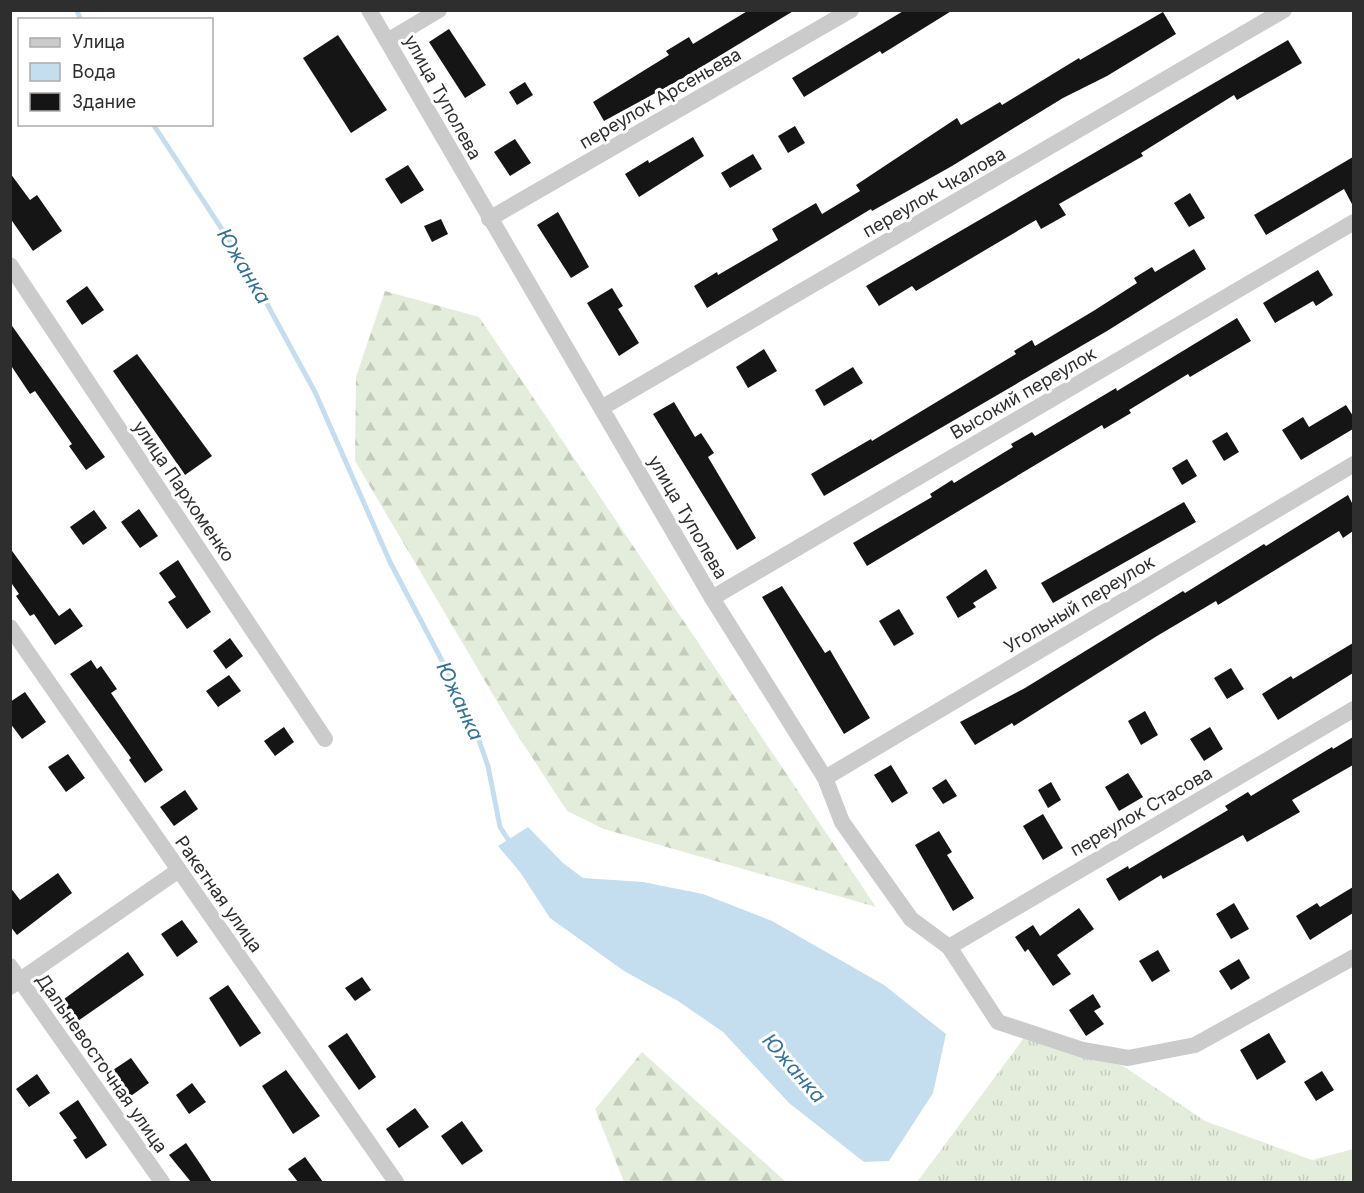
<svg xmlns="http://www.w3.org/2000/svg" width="1364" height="1193" viewBox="0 0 1364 1193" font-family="Inter,sans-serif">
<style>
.grass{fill:url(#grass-tufts)}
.forest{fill:url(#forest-firs)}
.water{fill:#c5deef}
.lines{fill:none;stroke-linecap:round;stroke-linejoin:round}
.stream{stroke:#c5deef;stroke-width:5}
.building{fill:#151515}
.street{stroke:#cbcbcb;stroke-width:16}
.labels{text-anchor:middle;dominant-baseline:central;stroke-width:6;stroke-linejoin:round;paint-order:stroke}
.street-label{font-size:18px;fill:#2e2e2e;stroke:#fff}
.water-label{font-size:20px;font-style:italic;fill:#357198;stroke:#fff}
</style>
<defs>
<pattern id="grass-tufts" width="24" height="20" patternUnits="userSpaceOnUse" patternTransform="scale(1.5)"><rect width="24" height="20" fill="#e4eddb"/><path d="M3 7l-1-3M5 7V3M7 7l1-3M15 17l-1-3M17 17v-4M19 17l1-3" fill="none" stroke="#c4ccbc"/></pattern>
<pattern id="forest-firs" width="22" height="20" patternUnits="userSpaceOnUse" patternTransform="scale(1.5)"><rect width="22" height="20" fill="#e4eddb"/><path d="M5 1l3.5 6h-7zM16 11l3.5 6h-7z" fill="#c4ccbc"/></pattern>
</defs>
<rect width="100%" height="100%" fill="#fff"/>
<!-- grass -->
<path class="grass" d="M1024,1038L1123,1066L1205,1121L1312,1160L1353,1149V1182H917Z"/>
<!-- forest -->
<g class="forest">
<path d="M385,291L479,317L876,907L604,829L567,811L511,725L355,461L356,377Z"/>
<path d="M642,1052L786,1182H624L595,1109Z"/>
</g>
<!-- water -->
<path class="water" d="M528,827L563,863L583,878L643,882L703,894L772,921L884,985L946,1034L933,1093L889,1161L864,1162L789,1103L723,1032L678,1001L624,971L550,918L520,872L498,846Z"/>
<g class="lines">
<!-- stream -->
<g class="stream">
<path d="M77,11L81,20"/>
<path d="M153,124L248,269L315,392L390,562L469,712L488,766L500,827L511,844"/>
</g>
</g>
<!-- building -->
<g class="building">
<path d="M749,10H795L683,78L604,121L593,102L669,55L666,51L689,37L693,44Z"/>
<path d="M905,10H953L882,54L880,51L804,97L792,78Z"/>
<path d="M1163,12L1176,34L1107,76L1063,98L952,166L872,211L871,209L707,308L694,286L717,272L718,275L778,240L772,229L816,203L822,214L860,191L856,185L957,118L961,125L1000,102L1002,105L1079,58L1080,60Z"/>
<path d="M449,29L486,85L465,98L429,42Z"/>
<path d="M338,35L387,110L351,133L303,58Z"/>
<path d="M1288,40L1302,63L1237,100L1234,95L1141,153L1143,156L1059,204L1066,215L1041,229L1036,220L916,291L912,286L879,306L866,286Z"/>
<path d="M525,82L533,95L517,105L509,92Z"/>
<path d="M795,126L805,143L788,153L778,136Z"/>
<path d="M693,137L704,156L639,197L625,174L648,160L649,163Z"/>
<path d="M515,139L531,163L510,176L494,152Z"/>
<path d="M753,154L762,169L730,188L721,173Z"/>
<path d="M1353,157V206L1344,189L1266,235L1254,215Z"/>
<path d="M408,165L424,190L401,204L385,179Z"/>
<path d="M10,173L30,200L37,195L62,231L33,251L10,218Z"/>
<path d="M1190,193L1205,218L1189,227L1174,203Z"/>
<path d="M558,212L589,267L571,278L537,225Z"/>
<path d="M441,219L448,234L432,242L424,226Z"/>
<path d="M1194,249L1206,269L1107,331L824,496L811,474L871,439L872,441L1016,354L1014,351L1032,340L1035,346L1095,310L1137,283L1134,278L1152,267L1155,272Z"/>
<path d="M1318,270L1333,295L1316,306L1313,301L1275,323L1263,303Z"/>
<path d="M87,286L104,310L82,325L66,301Z"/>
<path d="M612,288L623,306L618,309L639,343L619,356L587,303Z"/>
<path d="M1237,318L1251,341L1190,377L1188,374L1129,410L1131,413L1104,429L1102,425L867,566L853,543L932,497L930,494L952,480L954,483L1013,447L1011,444L1032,432L1035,436L1116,388L1117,391Z"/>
<path d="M10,323L105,457L86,470L69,446L72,444L35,391L30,394L10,364Z"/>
<path d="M764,349L777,371L748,388L736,367Z"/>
<path d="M137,354L212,456L185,475L113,371Z"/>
<path d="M853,367L863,383L824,406L815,390Z"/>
<path d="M674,402L695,437L701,433L714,453L708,457L756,538L737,550L653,414Z"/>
<path d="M1346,405L1353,416V429L1301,460L1282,430L1303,417L1309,427Z"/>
<path d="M1227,432L1239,452L1224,461L1212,441Z"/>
<path d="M1187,459L1197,476L1182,485L1172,468Z"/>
<path d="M1348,495L1353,505V531L1343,538L1339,531L1218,605L1216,601L1157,636L1014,726L1012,723L975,745L960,722L1025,688L1183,591L1185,593L1264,544L1266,546Z"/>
<path d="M1184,502L1196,522L1053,603L1041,583Z"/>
<path d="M139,509L158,536L140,548L121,522Z"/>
<path d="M94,510L107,528L83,545L70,527Z"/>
<path d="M10,548L59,616L70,608L83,626L55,645L34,614L30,616L16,596L19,594L10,581Z"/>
<path d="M178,560L211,612L187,629L168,602L176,597L159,573Z"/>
<path d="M986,569L997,588L973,603L976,607L958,618L946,597Z"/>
<path d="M782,586L825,653L830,650L870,718L844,734L762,597Z"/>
<path d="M899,609L914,634L894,646L879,621Z"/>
<path d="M230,638L243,656L226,669L213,651Z"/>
<path d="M1353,643V673L1278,720L1262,694L1291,676L1293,679Z"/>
<path d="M91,660L97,669L101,666L117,689L111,693L163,770L145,783L129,760L131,758L70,674Z"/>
<path d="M1231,668L1244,689L1227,699L1214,678Z"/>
<path d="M229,675L241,691L218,707L206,691Z"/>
<path d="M25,692L46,722L22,739L10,723V702Z"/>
<path d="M1145,711L1158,735L1141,745L1128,721Z"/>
<path d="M284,727L294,742L275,756L264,741Z"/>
<path d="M1210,727L1223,749L1204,761L1190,739Z"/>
<path d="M1353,737V765L1292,800L1300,812L1247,842L1243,835L1163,879L1161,875L1119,901L1106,879L1128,866L1129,869L1228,810L1225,806L1248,792L1251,796L1332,747L1333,749Z"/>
<path d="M68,754L85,778L66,792L48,767Z"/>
<path d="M891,765L908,793L892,803L874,775Z"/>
<path d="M1128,773L1143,797L1119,811L1105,787Z"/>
<path d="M946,779L957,796L943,804L932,788Z"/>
<path d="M1051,782L1061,800L1048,808L1038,790Z"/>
<path d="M185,790L198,809L174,826L160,807Z"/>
<path d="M1043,814L1063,848L1043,860L1023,826Z"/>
<path d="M939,831L952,852L947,855L974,898L953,911L915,845Z"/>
<path d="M58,873L72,893L17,935L10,926V887L20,900Z"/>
<path d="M1353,887V913L1310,940L1296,916L1317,903L1320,907Z"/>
<path d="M1234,903L1249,929L1231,939L1216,914Z"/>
<path d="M1079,908L1094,929L1057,955L1071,974L1053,986L1028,949L1025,952L1015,937L1033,925L1040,936Z"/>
<path d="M182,920L198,942L177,957L161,934Z"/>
<path d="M1158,950L1170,971L1152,982L1139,961Z"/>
<path d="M128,952L144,975L75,1023L60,1002Z"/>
<path d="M1239,959L1250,978L1231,990L1219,971Z"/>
<path d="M362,977L371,990L355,1001L345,988Z"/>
<path d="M228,985L261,1033L240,1047L209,998Z"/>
<path d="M1093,994L1101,1007L1094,1011L1104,1024L1086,1036L1069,1010Z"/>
<path d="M347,1033L376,1077L359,1090L328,1046Z"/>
<path d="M1269,1033L1286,1062L1257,1080L1240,1050Z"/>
<path d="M131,1058L149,1083L128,1098L110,1072Z"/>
<path d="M286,1070L320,1116L293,1134L262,1086Z"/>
<path d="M1322,1071L1334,1090L1316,1101L1304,1082Z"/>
<path d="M37,1074L50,1093L29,1107L16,1089Z"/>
<path d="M192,1083L206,1102L189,1114L176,1095Z"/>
<path d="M78,1100L107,1145L86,1159L73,1140L77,1138L59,1113Z"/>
<path d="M415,1108L429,1127L399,1148L386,1129Z"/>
<path d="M462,1121L483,1151L462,1165L441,1136Z"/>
<path d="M186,1143L201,1165L212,1182H191L169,1155Z"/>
<path d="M305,1157L323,1182H298L288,1169Z"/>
</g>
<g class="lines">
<!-- street -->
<g class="street">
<path d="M369,10L712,598L825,778L842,822L911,919L949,947L998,1022L1083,1050L1128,1058L1195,1045L1354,957"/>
<path d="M389,40L439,10"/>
<path d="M489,219L851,10"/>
<path d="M10,265L325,739"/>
<path d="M603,407L1284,10"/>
<path d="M712,598L1354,222"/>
<path d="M10,627L396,1182"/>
<path d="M825,778L1354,464"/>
<path d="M949,947L1354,709"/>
<path d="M10,966L162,1182"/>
<path d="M10,987L179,870"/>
</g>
</g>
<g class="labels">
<!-- street labels -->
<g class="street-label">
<text transform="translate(443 97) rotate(61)">улица Туполева</text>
<text transform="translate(660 98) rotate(-30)">переулок Арсеньева</text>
<text transform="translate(934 192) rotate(-30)">переулок Чкалова</text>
<text transform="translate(1023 393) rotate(-30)">Высокий переулок</text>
<text transform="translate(184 491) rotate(56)">улица Пархоменко</text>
<text transform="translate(688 517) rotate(60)">улица Туполева</text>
<text transform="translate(1079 604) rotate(-31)">Угольный переулок</text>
<text transform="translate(1141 811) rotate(-30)">переулок Стасова</text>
<text transform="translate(219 894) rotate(55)">Ракетная улица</text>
<text transform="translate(102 1063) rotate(55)">Дальневосточная улица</text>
</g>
<!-- water labels -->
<g class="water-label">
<text transform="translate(244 266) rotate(59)">Южанка</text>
<text transform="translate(460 701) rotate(65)">Южанка</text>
<text transform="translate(794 1068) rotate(49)">Южанка</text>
</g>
</g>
<!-- border -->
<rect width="1364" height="1193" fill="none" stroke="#2e2e2e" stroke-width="24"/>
<!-- legend -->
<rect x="18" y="18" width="195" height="108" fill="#ffffff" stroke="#ababab" stroke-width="1.5"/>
<rect x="30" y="38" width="30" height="9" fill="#cbcbcb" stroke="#ababab" stroke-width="1.5"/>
<text x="72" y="48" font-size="18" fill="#2e2e2e">Улица</text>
<rect x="30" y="63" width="30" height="18" fill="#c5deef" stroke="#ababab" stroke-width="1.5"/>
<text x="72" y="78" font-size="18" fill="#2e2e2e">Вода</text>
<rect x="30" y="93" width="30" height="18" fill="#151515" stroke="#ababab" stroke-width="1.5"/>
<text x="72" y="108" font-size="18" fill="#2e2e2e">Здание</text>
</svg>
